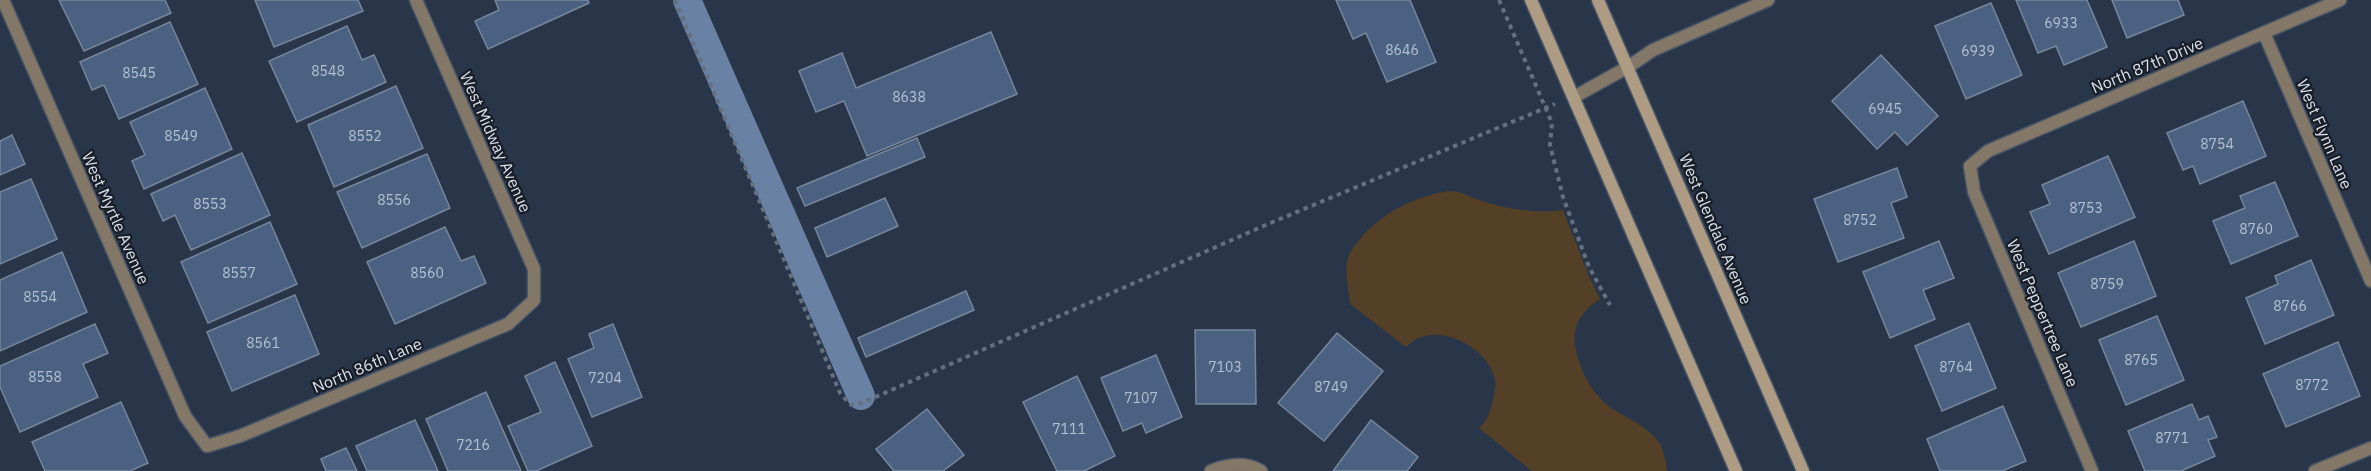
<svg xmlns="http://www.w3.org/2000/svg" width="2371" height="471" viewBox="0 0 2371 471" font-family="'IBM Plex Sans',sans-serif">
<style>
.green{fill:#544026}
.lines{fill:none;stroke-linecap:round;stroke-linejoin:round}
.canal{stroke:#6981a3;stroke-width:28}
.building{fill:#4a6181;stroke:#77869b;stroke-width:1.5}
.street-casing{stroke:#495567;stroke-width:15}
.secondary-casing{stroke:#495567;stroke-width:15}
.path{stroke:#647080;stroke-width:4;stroke-dasharray:4.5 4.5;stroke-linecap:butt}
.street{stroke:#837768;stroke-width:12}
.secondary{stroke:#ae9b83;stroke-width:12}
.labels{text-anchor:middle;dominant-baseline:central;stroke-width:4.5;stroke-linejoin:round;paint-order:stroke}
.number-label{font-size:14px;fill:#b5c1d2}
.street-label{font-size:16px;fill:#d9e1ed;stroke:#181d26}
</style>
<rect width="100%" height="100%" fill="#293649"/>
<!-- green -->
<path class="green" d="M1448,191C1461,191 1468,196 1479,200C1504,209 1537,214 1563,210L1588,274L1600,299C1591,305 1583,312 1578,322C1567,343 1585,384 1601,399C1618,417 1646,422 1660,444C1664,452 1666,462 1667,471H1532L1479,428C1487,421 1489,414 1492,404C1494,395 1497,385 1494,376C1484,344 1432,319 1406,347L1350,304C1349,289 1344,274 1348,258C1350,250 1358,242 1363,235C1387,210 1415,197 1448,191Z"/>
<g class="lines">
<!-- canal -->
<path class="canal" d="M687,0L861,396"/>
</g>
<!-- building -->
<g class="building">
<path d="M59,0H165L171,13L84,51Z"/>
<path d="M255,0H358L363,11L274,47Z"/>
<path d="M495,0H588L589,3L488,49L475,21L499,10Z"/>
<path d="M1336,0H1410L1436,62L1387,82L1366,33L1353,39Z"/>
<path d="M2016,0H2087L2107,47L2064,65L2056,46L2038,53Z"/>
<path d="M2112,0H2178L2184,15L2127,38Z"/>
<path d="M1991,3L2022,75L1966,99L1935,26Z"/>
<path d="M170,22L198,84L119,119L104,85L92,90L80,62Z"/>
<path d="M347,26L362,60L374,55L386,82L297,122L269,61Z"/>
<path d="M991,32L1017,94L867,156L844,101L816,112L799,71L842,53L856,88Z"/>
<path d="M1881,55L1938,116L1907,145L1895,132L1877,149L1832,101Z"/>
<path d="M396,86L423,148L334,187L308,125Z"/>
<path d="M205,88L232,149L144,189L132,161L145,155L130,122Z"/>
<path d="M2243,101L2266,156L2200,184L2193,166L2183,170L2167,133Z"/>
<path d="M12,135L25,164L0,175V141Z"/>
<path d="M917,138L925,157L805,206L797,188Z"/>
<path d="M242,153L270,215L191,250L175,215L163,221L151,194Z"/>
<path d="M427,154L450,208L362,248L337,192Z"/>
<path d="M2108,156L2135,217L2049,254L2030,212L2050,204L2042,185Z"/>
<path d="M1897,168L1907,197L1891,203L1904,238L1838,262L1814,199Z"/>
<path d="M31,179L57,239L0,264V192Z"/>
<path d="M2275,182L2298,236L2231,264L2213,221L2245,208L2240,196Z"/>
<path d="M885,198L898,226L827,257L815,228Z"/>
<path d="M270,222L297,284L208,323L181,262Z"/>
<path d="M445,227L461,261L474,256L486,283L395,324L367,262Z"/>
<path d="M1939,241L1954,278L1923,290L1935,319L1890,338L1863,272Z"/>
<path d="M2134,241L2156,296L2081,327L2058,273Z"/>
<path d="M62,252L87,312L0,351V280Z"/>
<path d="M2311,260L2334,315L2265,344L2246,298L2278,284L2275,276Z"/>
<path d="M966,291L974,310L866,357L858,338Z"/>
<path d="M295,295L319,354L232,391L207,332Z"/>
<path d="M2157,316L2184,380L2126,405L2099,340Z"/>
<path d="M1969,323L1996,388L1942,411L1915,346Z"/>
<path d="M95,324L108,353L83,364L98,397L20,432L0,387V366Z"/>
<path d="M613,324L642,397L592,417L568,359L594,348L589,334Z"/>
<path d="M1195,330H1255L1256,404H1196Z"/>
<path d="M1337,333L1383,371L1324,441L1278,403Z"/>
<path d="M2338,342L2360,396L2286,427L2263,374Z"/>
<path d="M1156,355L1182,417L1146,433L1142,423L1123,431L1101,378Z"/>
<path d="M555,362L592,446L536,471H528L508,426L541,412L525,376Z"/>
<path d="M1077,376L1115,456L1084,471H1057L1023,402Z"/>
<path d="M486,392L521,471H448L426,419Z"/>
<path d="M121,402L148,463L130,471H45L32,442Z"/>
<path d="M2192,404L2199,420L2208,416L2217,437L2208,440L2215,456L2181,471H2145L2128,431Z"/>
<path d="M2003,406L2026,461L2002,471H1940L1927,439Z"/>
<path d="M927,409L964,455L943,471H894L876,449Z"/>
<path d="M415,420L438,471H367L356,446Z"/>
<path d="M1371,420L1418,457L1407,471H1333Z"/>
<path d="M346,448L357,471H326L321,459Z"/>
</g>
<g class="lines">
<defs>
<g id="street">
<path d="M3,0L185,416L207,446L240,436L508,324L534,300V269L416,0"/>
<path d="M2264,33L2371,281"/>
<path d="M1574,97L1628,67L1653,50L1768,0"/>
<path d="M1211,471C1228,464 1245,461 1261,471"/>
<path d="M2092,471L1974,192L1970,166L1988,151L2340,0"/>
<path d="M2315,471L2371,448"/>
</g>
<g id="secondary">
<path d="M1531,0L1736,471"/>
<path d="M1598,0L1803,471"/>
</g>
</defs>
<!-- street casing -->
<use href="#street" class="street-casing"/>
<!-- secondary casing -->
<use href="#secondary" class="secondary-casing"/>
<!-- path -->
<g class="path">
<path d="M675,0L840,393L851,405L862,403L1268,224L1555,104"/>
<path d="M1499,0L1552,123L1550,145L1563,197L1589,267L1610,305"/>
</g>
<!-- street -->
<use href="#street" class="street"/>
<!-- secondary -->
<use href="#secondary" class="secondary"/>
</g>
<g class="labels">
<!-- number labels -->
<g class="number-label">
<text x="2061" y="23">6933</text>
<text x="1402" y="50">8646</text>
<text x="1978" y="51">6939</text>
<text x="328" y="71">8548</text>
<text x="139" y="73">8545</text>
<text x="909" y="97">8638</text>
<text x="1885" y="109">6945</text>
<text x="181" y="136">8549</text>
<text x="365" y="136">8552</text>
<text x="2217" y="144">8754</text>
<text x="394" y="200">8556</text>
<text x="210" y="204">8553</text>
<text x="2086" y="208">8753</text>
<text x="1860" y="220">8752</text>
<text x="2256" y="229">8760</text>
<text x="239" y="273">8557</text>
<text x="427" y="273">8560</text>
<text x="2107" y="284">8759</text>
<text x="40" y="297">8554</text>
<text x="2290" y="306">8766</text>
<text x="263" y="343">8561</text>
<text x="2141" y="360">8765</text>
<text x="1225" y="367">7103</text>
<text x="1956" y="367">8764</text>
<text x="45" y="377">8558</text>
<text x="605" y="378">7204</text>
<text x="2312" y="385">8772</text>
<text x="1331" y="387">8749</text>
<text x="1141" y="398">7107</text>
<text x="1069" y="429">7111</text>
<text x="2172" y="438">8771</text>
<text x="473" y="445">7216</text>
</g>
<!-- street labels -->
<g class="street-label">
<text transform="translate(2147 65) rotate(-23)">North 87th Drive</text>
<text transform="translate(2325 134) rotate(67)">West Flynn Lane</text>
<text transform="translate(496 142) rotate(66)">West Midway Avenue</text>
<text transform="translate(116 218) rotate(66)">West Myrtle Avenue</text>
<text transform="translate(1716 229) rotate(67)">West Glendale Avenue</text>
<text transform="translate(2043 313) rotate(67)">West Peppertree Lane</text>
<text transform="translate(367 365) rotate(-23)">North 86th Lane</text>
</g>
</g>
</svg>
